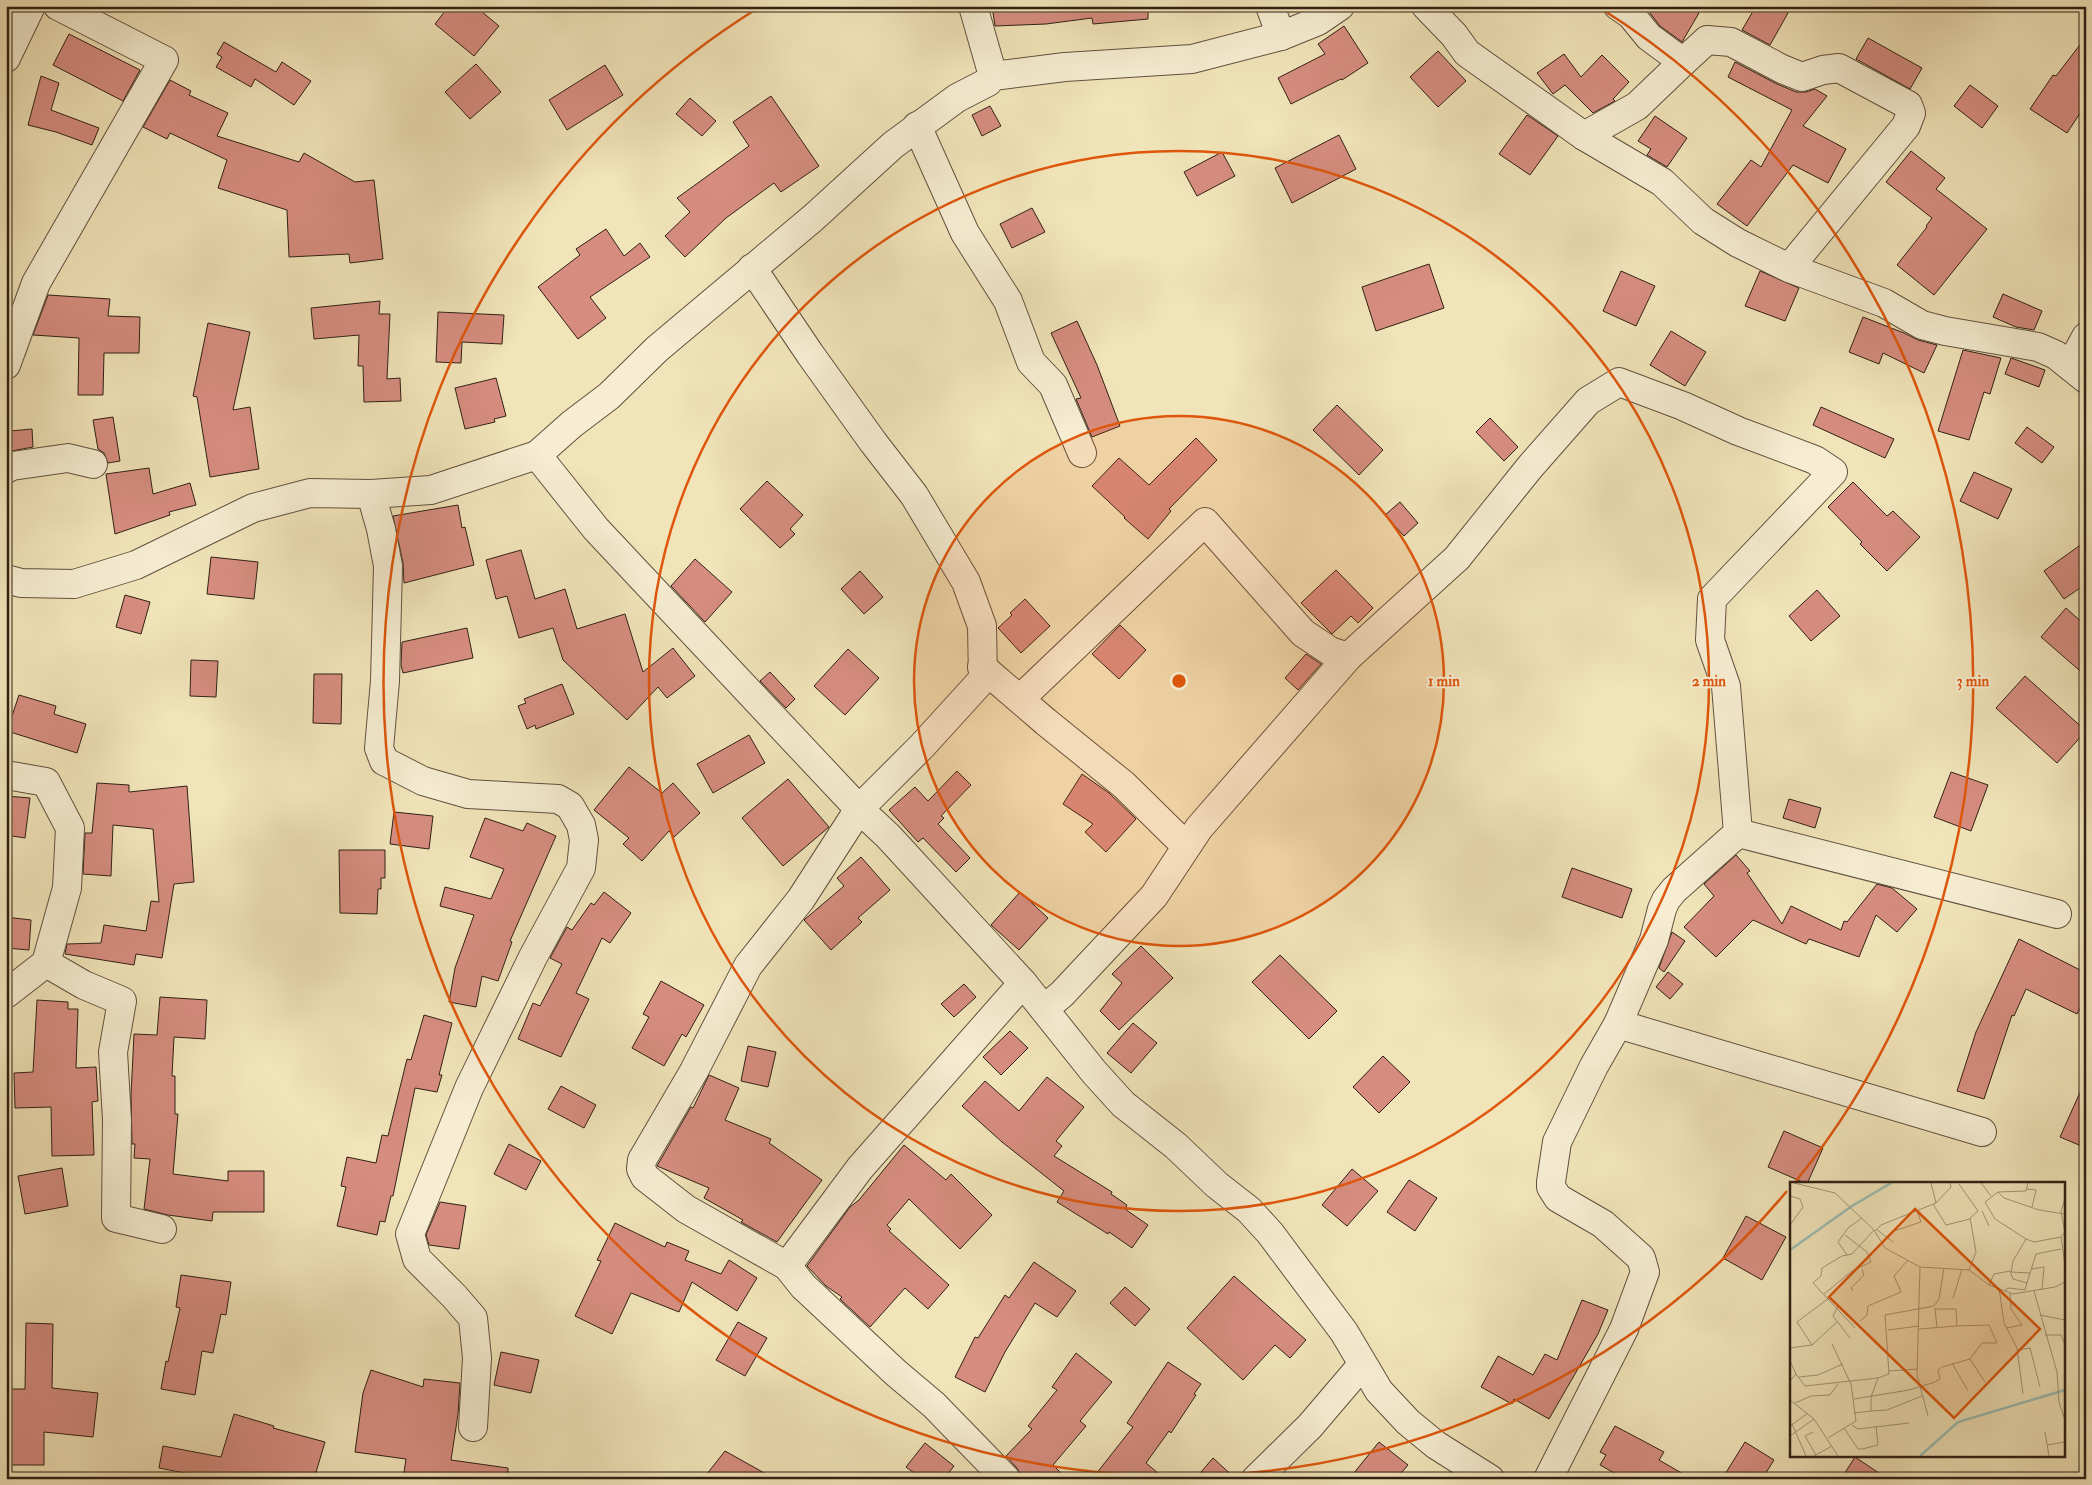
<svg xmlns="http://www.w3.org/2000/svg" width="2092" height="1485" viewBox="0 0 2092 1485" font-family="'IM FELL Double Pica',serif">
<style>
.building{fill:#d68d80;stroke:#312015}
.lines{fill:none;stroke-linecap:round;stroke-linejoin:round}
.minor-casing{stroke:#61513e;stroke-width:30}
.minor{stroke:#f6edd2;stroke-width:28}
.ring{fill:none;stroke:#df560c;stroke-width:2.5}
.inset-river{fill:none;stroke:#9bbeb4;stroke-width:2.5}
.inset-road{fill:none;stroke:#a49677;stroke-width:1}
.view{fill:#df560c;fill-opacity:0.15;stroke:#df560c;stroke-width:2.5}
.inset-edge{fill:none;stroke:#312015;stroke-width:2.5}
.centre{fill:#df560c;stroke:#f6edd2;stroke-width:2.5}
.ring-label{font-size:15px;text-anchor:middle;font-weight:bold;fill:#df560c;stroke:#f6edd2;stroke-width:4;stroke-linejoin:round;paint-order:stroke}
</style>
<rect width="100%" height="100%" fill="#f1e4b9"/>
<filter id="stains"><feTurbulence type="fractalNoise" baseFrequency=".004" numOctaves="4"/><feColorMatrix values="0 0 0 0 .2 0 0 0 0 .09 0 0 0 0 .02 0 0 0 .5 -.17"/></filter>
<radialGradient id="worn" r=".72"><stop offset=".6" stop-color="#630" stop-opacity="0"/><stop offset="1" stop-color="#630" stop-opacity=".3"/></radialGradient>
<!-- building -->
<g class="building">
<path d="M449,6H475L499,26L474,56L435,24Z"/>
<path d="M992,6H1148V19L1093,24L1092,18L1046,24L995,26Z"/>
<path d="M1654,6H1687L1699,13L1682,42L1660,26L1650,13Z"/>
<path d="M1756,6H1776L1788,13L1770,45L1742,30Z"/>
<path d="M1344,26L1368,63L1342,80L1341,79L1291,104L1278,78L1325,54L1318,44Z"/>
<path d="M69,34L140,70L123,101L53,65Z"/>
<path d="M2086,37V104L2067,133L2030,109L2053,75L2056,76Z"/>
<path d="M1868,38L1922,68L1910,89L1856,59Z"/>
<path d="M224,42L276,72L282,62L311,81L294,105L255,79L251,87L216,67L222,57L217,54Z"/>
<path d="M1438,51L1466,81L1438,107L1410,77Z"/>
<path d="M1564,54L1581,77L1602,55L1629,82L1613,99L1615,101L1593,113L1565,85L1553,94L1537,73Z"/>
<path d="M1735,62L1775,83L1796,92H1806L1815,89L1827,96L1803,126L1846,149L1828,183L1793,165L1747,226L1717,204L1751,160L1761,167L1792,110L1728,77Z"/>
<path d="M476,64L501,92L470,119L445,92Z"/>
<path d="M605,65L623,95L567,130L549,100Z"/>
<path d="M41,76L59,83L51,110L99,128L92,145L56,132L28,125Z"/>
<path d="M170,80L191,91L189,95L228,113L217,136L299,162L304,153L355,182L374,180L383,259L350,263L349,254L289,257L287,210L218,188L227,160L170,133L167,139L143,127Z"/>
<path d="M1970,85L1998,106L1982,128L1954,106Z"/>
<path d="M771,96L819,166L781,192L774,183L726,218L685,257L665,236L690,212L677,198L749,146L733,122Z"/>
<path d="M690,98L716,121L702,136L676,114Z"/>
<path d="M990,106L1001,126L982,136L972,115Z"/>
<path d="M1527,115L1558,136L1530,175L1499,154Z"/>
<path d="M1655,116L1687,138L1667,167L1647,155L1651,149L1638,141Z"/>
<path d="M1339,135L1356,169L1292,203L1275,168Z"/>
<path d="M1911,151L1945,178L1936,189L1987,229L1934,295L1897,265L1927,227L1926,226L1932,218L1886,182Z"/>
<path d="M1222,152L1235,176L1197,196L1184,172Z"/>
<path d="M1032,208L1045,232L1012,248L1000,224Z"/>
<path d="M606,229L624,256L640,243L650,257L590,297L606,318L578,339L538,287L580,255L576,249Z"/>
<path d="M1429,264L1444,308L1376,331L1362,287Z"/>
<path d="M1621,271L1655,286L1636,326L1603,311Z"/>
<path d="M1760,271L1799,288L1785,321L1745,306Z"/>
<path d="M2003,294L2042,311L2034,330L2016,327L1993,317Z"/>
<path d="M48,295L110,299L108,316L140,317L139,353H104L103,395H78L79,338L33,335Z"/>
<path d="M380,301L379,314H390L387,379L400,378L401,401L364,402L363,366H358L359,335L314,339L311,308Z"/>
<path d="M438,312L504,315L502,344L462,342L461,363L436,362Z"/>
<path d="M1863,317L1904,333L1918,340L1937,345L1924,373L1883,353L1879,364L1849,352Z"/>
<path d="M1077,321L1097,365L1120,426L1092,437L1076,399L1081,398L1051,333Z"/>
<path d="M208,323L250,332L233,410L250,407L259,469L210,477L197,397L193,396Z"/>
<path d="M1671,331L1706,352L1685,386L1650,365Z"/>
<path d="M1963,350L2001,358L1990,394L1984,392L1969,440L1938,431Z"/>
<path d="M2011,358L2045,370L2039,387L2005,374Z"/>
<path d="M496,378L506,416L494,419L495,422L465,429L455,388Z"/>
<path d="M1337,405L1383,450L1359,475L1313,430Z"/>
<path d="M1821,407L1894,439L1885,458L1813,425Z"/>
<path d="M113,417L120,461L108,463L104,453L98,449L93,420Z"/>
<path d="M1490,418L1518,447L1504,461L1476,432Z"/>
<path d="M2027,427L2054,447L2042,463L2015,443Z"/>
<path d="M32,429L33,447L6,452V433H10V431Z"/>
<path d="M1196,438L1217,460L1169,509L1171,511L1148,539L1124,518L1125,517L1092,486L1119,458L1149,485Z"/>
<path d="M149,468L153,494L190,483L196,505L169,512L170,515L115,534L106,474Z"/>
<path d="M1974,472L2012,489L1998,519L1960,501Z"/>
<path d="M767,481L803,515L790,529L795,534L780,548L740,509Z"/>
<path d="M1853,482L1887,516L1893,511L1920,537L1887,571L1860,544L1862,542L1828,507Z"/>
<path d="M1400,502L1418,523L1404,536L1385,515Z"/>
<path d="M458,505L462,528L465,527L474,565L404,583L403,563L393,516Z"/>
<path d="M2086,541V584L2064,599L2044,571Z"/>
<path d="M521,550L535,599L565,589L577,629L625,614L643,672L673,648L695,676L667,698L658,687L627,720L563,660L553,628L519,638L507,596L496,599L486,560Z"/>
<path d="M211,557L258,562L254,599L207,594Z"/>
<path d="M695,559L732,592L705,622L671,586Z"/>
<path d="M1336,570L1373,608L1358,623L1351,616L1332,634L1301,603Z"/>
<path d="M860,571L883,597L864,614L841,589Z"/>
<path d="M1817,590L1840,616L1811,641L1789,616Z"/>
<path d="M125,595L150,602L141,634L116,627Z"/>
<path d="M1025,599L1050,626L1021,653L998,628L1012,615L1010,613Z"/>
<path d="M2066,608L2086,626V676L2041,637Z"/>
<path d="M1120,625L1146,650L1119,679L1092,654Z"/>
<path d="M467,628L473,658L403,673L401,665L402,642Z"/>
<path d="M848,649L879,678L845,715L814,686Z"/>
<path d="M1306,654L1321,664L1298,690L1285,678Z"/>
<path d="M191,660L218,661L216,697L190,696Z"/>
<path d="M770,672L795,699L786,708L760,681Z"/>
<path d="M314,674H342L341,724L313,723Z"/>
<path d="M2025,676L2086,731L2057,763L1996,708Z"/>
<path d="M562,684L574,714L536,729L535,725L527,729L518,706L526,703L524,699Z"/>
<path d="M19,695L56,706L54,714L86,724L77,753L7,731Z"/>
<path d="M749,735L765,763L713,793L697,764Z"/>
<path d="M629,767L662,793L673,783L700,813L674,837L669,831L642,861L623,844L629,838L594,810Z"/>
<path d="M957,771L971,785L941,816L944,818L938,824L970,858L956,872L923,838L918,842L889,810L915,787L928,801Z"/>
<path d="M1951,772L1988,785L1971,831L1934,817Z"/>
<path d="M1082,774L1109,793L1136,819L1106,852L1085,832L1093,824L1063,804Z"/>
<path d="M788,779L829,827L783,866L742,818Z"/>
<path d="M97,783L129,785V792L187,786L194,882L174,884L162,958L136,954L134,965L65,954L67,944L101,943L104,925L146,931L151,901L159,902L153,829L113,825L111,876L83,874L85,833H92Z"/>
<path d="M6,796L30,798L25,838L6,835Z"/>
<path d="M1789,799L1821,808L1815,828L1783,818Z"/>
<path d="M394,812L433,816L429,849L390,844Z"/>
<path d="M485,818L523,831L527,823L556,836L510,941L512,942L498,981L482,976L476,1007L449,1002L455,968L474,915L440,906L445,887L491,899L504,869L470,857Z"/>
<path d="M339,850H385V878H381V889H378L377,914L340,913Z"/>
<path d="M1736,855L1750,871L1747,873L1782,924L1791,906L1841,930L1844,921L1847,922L1877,884L1892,888L1917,909L1897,932L1876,915L1859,957L1809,939L1806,944L1753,920L1716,957L1684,927L1714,896L1704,884Z"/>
<path d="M861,857L890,890L858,918L862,922L831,950L804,920L844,886L837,878Z"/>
<path d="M1572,868L1632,889L1622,918L1562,897Z"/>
<path d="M604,892L631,913L610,943L602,938L576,993L589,999L561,1057L518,1039L533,1003L540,1006L562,964L550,958L567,927L572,930L591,903L594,905Z"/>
<path d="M1020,892L1048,918L1019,950L991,925Z"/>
<path d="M6,917L31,920L29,950L6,948Z"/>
<path d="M1672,932L1685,941L1664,972L1659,968Z"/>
<path d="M2019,939L2086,973V996L2077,1014L2026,989L2014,1016L2012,1015L1984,1099L1957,1091L1976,1032Z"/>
<path d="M1141,946L1173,978L1119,1030L1100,1011L1122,983L1112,974Z"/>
<path d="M1280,955L1337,1011L1309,1039L1252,982Z"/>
<path d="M1668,972L1683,984L1670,999L1656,987Z"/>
<path d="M661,981L704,1005L686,1037L682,1034L664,1066L632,1048L649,1017L643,1014Z"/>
<path d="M964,984L976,997L954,1017L941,1004Z"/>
<path d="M160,997L207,1000L205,1039L174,1037L172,1076H175V1114H178L173,1174L228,1181V1171H264V1212H213L212,1221L168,1215L144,1209L150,1159L134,1158L135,1144H132L131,1095L134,1034L157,1035Z"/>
<path d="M37,1000L68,1002V1009H78L76,1068L96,1067L98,1101L92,1102L94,1155L52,1156L51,1107L15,1108L14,1073L33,1072Z"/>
<path d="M424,1015L452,1023L439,1075H442L437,1092L415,1088L393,1196H391L385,1222L380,1221L377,1235L337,1226L346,1187L341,1186L347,1157L376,1163L382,1135L388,1136L407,1059L411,1060Z"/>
<path d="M1133,1023L1157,1043L1131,1073L1107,1053Z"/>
<path d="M1010,1031L1028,1048L1001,1075L983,1057Z"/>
<path d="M748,1046L776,1052L768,1087L741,1081Z"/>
<path d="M1383,1056L1410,1082L1379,1113L1353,1087Z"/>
<path d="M709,1075L739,1088L725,1120L771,1139L769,1143L822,1180L777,1242L741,1222L743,1220L704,1198L709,1188L657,1166L691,1107L693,1108Z"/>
<path d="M1047,1077L1084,1107L1056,1141L1062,1146L1054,1156L1112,1192L1111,1194L1127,1205L1125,1209L1148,1225L1132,1248L1109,1232L1108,1234L1057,1202L1064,1191L1002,1142L962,1106L985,1081L1019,1111Z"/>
<path d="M2086,1079V1148L2060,1137Z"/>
<path d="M561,1086L596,1105L584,1128L548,1109Z"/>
<path d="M1784,1131L1823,1148L1807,1184L1768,1167Z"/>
<path d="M509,1144L541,1161L526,1190L494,1174Z"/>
<path d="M904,1145L946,1180L951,1174L992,1215L960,1249L909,1199L887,1225L891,1229L889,1231L949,1285L928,1309L905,1288L870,1327L840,1299L842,1297L826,1286L807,1266L850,1207L859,1200Z"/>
<path d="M62,1168L68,1206L25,1214L18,1176Z"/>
<path d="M1352,1169L1378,1191L1347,1226L1322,1205Z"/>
<path d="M1409,1180L1437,1198L1415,1231L1387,1212Z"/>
<path d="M440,1202L466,1206L459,1249L429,1245L426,1235Z"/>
<path d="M1746,1216L1786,1237L1762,1280L1723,1258Z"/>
<path d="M615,1223L665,1247L667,1242L689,1251L685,1260L721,1274L729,1260L757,1278L737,1311L692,1282L679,1312L631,1293L612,1334L575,1316L601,1261L597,1260Z"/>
<path d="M1034,1262L1076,1291L1057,1317L1035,1303L1005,1352L985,1392L955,1377L975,1337L978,1338L1005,1295L1009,1298Z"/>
<path d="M181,1275L231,1282L226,1315L221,1314L213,1353L202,1351L195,1395L161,1389L166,1361L168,1362L180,1308L176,1307Z"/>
<path d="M1234,1276L1306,1340L1290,1358L1275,1345L1243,1380L1187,1328Z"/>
<path d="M1125,1287L1150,1309L1135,1326L1110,1303Z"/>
<path d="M1582,1300L1608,1310L1598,1334L1549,1419L1514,1399L1512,1404L1481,1387L1498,1356L1533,1375L1545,1354L1557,1360Z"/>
<path d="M738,1322L767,1338L745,1376L716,1360Z"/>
<path d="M26,1323L53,1324L52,1388L98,1393L93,1437L44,1432V1465H6V1389H25Z"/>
<path d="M501,1352L539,1360L531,1393L494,1385Z"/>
<path d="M1076,1353L1112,1382L1080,1421L1086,1426L1053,1465L1067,1479H1022L1017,1468L1006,1456L1032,1429L1028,1426L1057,1390L1052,1387Z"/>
<path d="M1168,1362L1201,1384L1194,1394L1196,1395L1171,1433L1169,1431L1146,1463L1165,1479H1092L1133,1427L1127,1423Z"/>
<path d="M371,1370L423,1387L424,1379L460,1383L458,1414L451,1460L508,1468V1479H403L406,1459L355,1452L363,1393Z"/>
<path d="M234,1414L274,1426L273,1428L325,1442L314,1479H215L159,1468L163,1446L221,1457Z"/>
<path d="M1615,1426L1664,1452L1659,1460L1692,1479H1625L1600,1465L1606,1455L1600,1452Z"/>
<path d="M1379,1442L1408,1465L1396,1479H1349Z"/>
<path d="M1745,1442L1774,1460L1762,1479H1722Z"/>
<path d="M925,1443L954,1466L944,1479H922L906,1467Z"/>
<path d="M725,1451L775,1479H703Z"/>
<path d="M1855,1457L1888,1479H1841Z"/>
<path d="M1213,1458L1236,1479H1195Z"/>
</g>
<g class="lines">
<defs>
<g id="minor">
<path d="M973,6L993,76"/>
<path d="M1270,6L1281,36"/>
<path d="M1426,6L1454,35L1467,53L1584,136L1662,182L1703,221L1738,243L1789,268L1884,303L1922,325L1945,331L2038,347L2056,355L2086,379"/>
<path d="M1618,6L1631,15L1649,37L1683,62L1707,40L1731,42L1782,69L1802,77L1823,70L1839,68L1908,105L1911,113L1906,126L1789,268"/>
<path d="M6,58L31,6"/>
<path d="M917,126L965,233L1008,301L1031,362L1053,385L1082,453"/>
<path d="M1584,136L1637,106L1683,62"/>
<path d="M752,268L810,354L873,442L914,495L966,582L982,626L983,679L922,746L859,809L801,899L748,966L694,1071L642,1160L641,1169L645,1177L686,1209L787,1266L803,1286L896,1373L934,1405L1006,1479"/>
<path d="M6,365L36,283L164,60L58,6"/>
<path d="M2070,366L2086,337"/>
<path d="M537,455L596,529L859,809L888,836L1023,983L1094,1072L1123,1104L1176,1146L1217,1185L1249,1210L1270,1233L1344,1332L1379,1391L1408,1422L1436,1445L1490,1479"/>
<path d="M6,469L12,466L68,458L93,464"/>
<path d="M371,494L381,529L388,566L385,681L379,748L384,761L423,781L468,794L558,799L570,806L581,825L584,840L581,868L533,957L469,1088L410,1234L417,1259L454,1296L473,1318L477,1358L473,1427"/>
<path d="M6,579L21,583L74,584L136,565L253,508L310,493L371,494L431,490L537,455L572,424L609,396L657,349L813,218L893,145L957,98L988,82L993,76L1065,67L1192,59L1281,36L1318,21L1340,6"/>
<path d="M982,667L1046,722L1124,785L1186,846"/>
<path d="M1020,699L1205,522L1303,633L1330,651L1348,657L1457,558L1530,467L1588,401L1619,382L1683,406L1738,431L1815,460L1833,472L1712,599L1710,640L1726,686L1738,833L1674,890L1666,900L1662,909L1654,940L1618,1024L1594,1066L1557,1142L1551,1182V1187L1558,1198L1603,1224L1641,1258L1645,1272L1624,1329L1548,1479"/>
<path d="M6,775L46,782L70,828L67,888L46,963L6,994"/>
<path d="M1738,833L2057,914"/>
<path d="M46,963L84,985L122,1001L113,1052L117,1120L116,1218L162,1229"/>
<path d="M1044,1009L1062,994L1154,896L1199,828L1348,657"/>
<path d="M1618,1024L1982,1132"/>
<path d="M787,1266L860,1168L1023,983"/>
<path d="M1256,1479L1310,1426L1362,1365"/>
</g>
</defs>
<!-- minor casing -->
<use href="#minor" class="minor-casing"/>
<!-- minor -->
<use href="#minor" class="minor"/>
</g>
<!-- distance rings -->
<circle cx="1179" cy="681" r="265" fill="#df560c" fill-opacity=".12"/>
<g class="ring">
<circle cx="1179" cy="681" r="265"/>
<circle cx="1179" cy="681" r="530"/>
<path d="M1787 1191A794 794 0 1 1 758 8M1600 8A794 794 0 0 1 1796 1181"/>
</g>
<!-- overview -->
<g transform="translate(1790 1182)">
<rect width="275" height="275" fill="#f1e4b9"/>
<path class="inset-river" d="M0,68L62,24L101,1M130,274L168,240L275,208"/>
<path class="inset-road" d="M4,1L45,11L84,48L95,66L130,85L179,88L199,103L223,112L265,105L275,100M191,1L201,14M238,1L236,9L208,10L195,20L205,37L236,57L223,79L221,90L240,91M169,2L188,29L180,36L186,70L179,88M237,7L246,8L242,25M208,10L214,16L249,28L275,32M0,14L10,17L13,25L0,43M146,21L161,5L160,1M143,22L156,43L180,37M192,29L199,44M86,47L103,60M85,49L91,43L146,21L141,1M275,50L271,55L275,83M275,50L271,30L275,16M236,57L244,60L271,55M91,61L104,49L131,40L127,28M57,73L48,60L58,46L72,36M130,85L127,193L138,234M242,87L254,85L252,108M237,101L246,72L271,67M199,103L204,92L220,89L223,97L237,101L235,108M209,106L214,141L227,166L233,212M215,108L219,106L235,108M63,109L61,106L74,93L72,87M244,109L267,190L269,220L275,238M34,112L62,89L81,80L77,70L55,53M163,116L172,87M48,124L43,134L60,156M145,126L147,146M250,133L275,138M70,139L77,133L78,124L111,110L104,94L118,78M65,146L23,101L31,94L32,86L52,74L62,72L84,48M216,146L232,143L221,127L220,111M129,147L167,144M98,148L129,144M255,153H271L275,163M22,163L7,140L39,116M0,166L22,163L47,140M227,168L240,166L250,205M180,177L195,200M0,179L6,192L0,199M162,181L178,209M99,189L127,187M6,192L15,204L88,196M9,195L28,193L53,182M64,217L119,208L145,200L150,197L148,188L152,185L180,177L192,161H207L199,143L167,144L166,127H145M0,218L24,237L48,274M5,221L21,214L40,213L48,202M81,229L97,228L132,214M64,231L81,229V215L88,196L99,192L95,133L144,124L149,117L154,86M2,242L16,274M62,243L68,247L119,241M0,244L18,231M54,246L68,267H72L88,263L86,244M23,250L15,254L26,273M255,250L259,274M0,254L24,237M38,256L66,239L61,202L42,162M257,263L275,260M24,274L42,264"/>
<path class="view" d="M125,27L250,147L164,236L39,115Z"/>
<rect width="275" height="275" class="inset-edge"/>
</g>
<circle cx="1179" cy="681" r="8" class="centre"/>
<g class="ring-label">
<text x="1444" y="686">1 min</text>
<text x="1709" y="686">2 min</text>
<text x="1973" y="686">3 min</text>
</g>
<!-- margin -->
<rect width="2092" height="1485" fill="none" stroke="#f1e4b9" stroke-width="25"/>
<rect x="8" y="8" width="2077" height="1470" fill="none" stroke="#312015" stroke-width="2.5"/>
<rect x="12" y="12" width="2067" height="1460" fill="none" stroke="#312015"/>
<rect width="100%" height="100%" filter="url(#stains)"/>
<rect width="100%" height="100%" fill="url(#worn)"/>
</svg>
